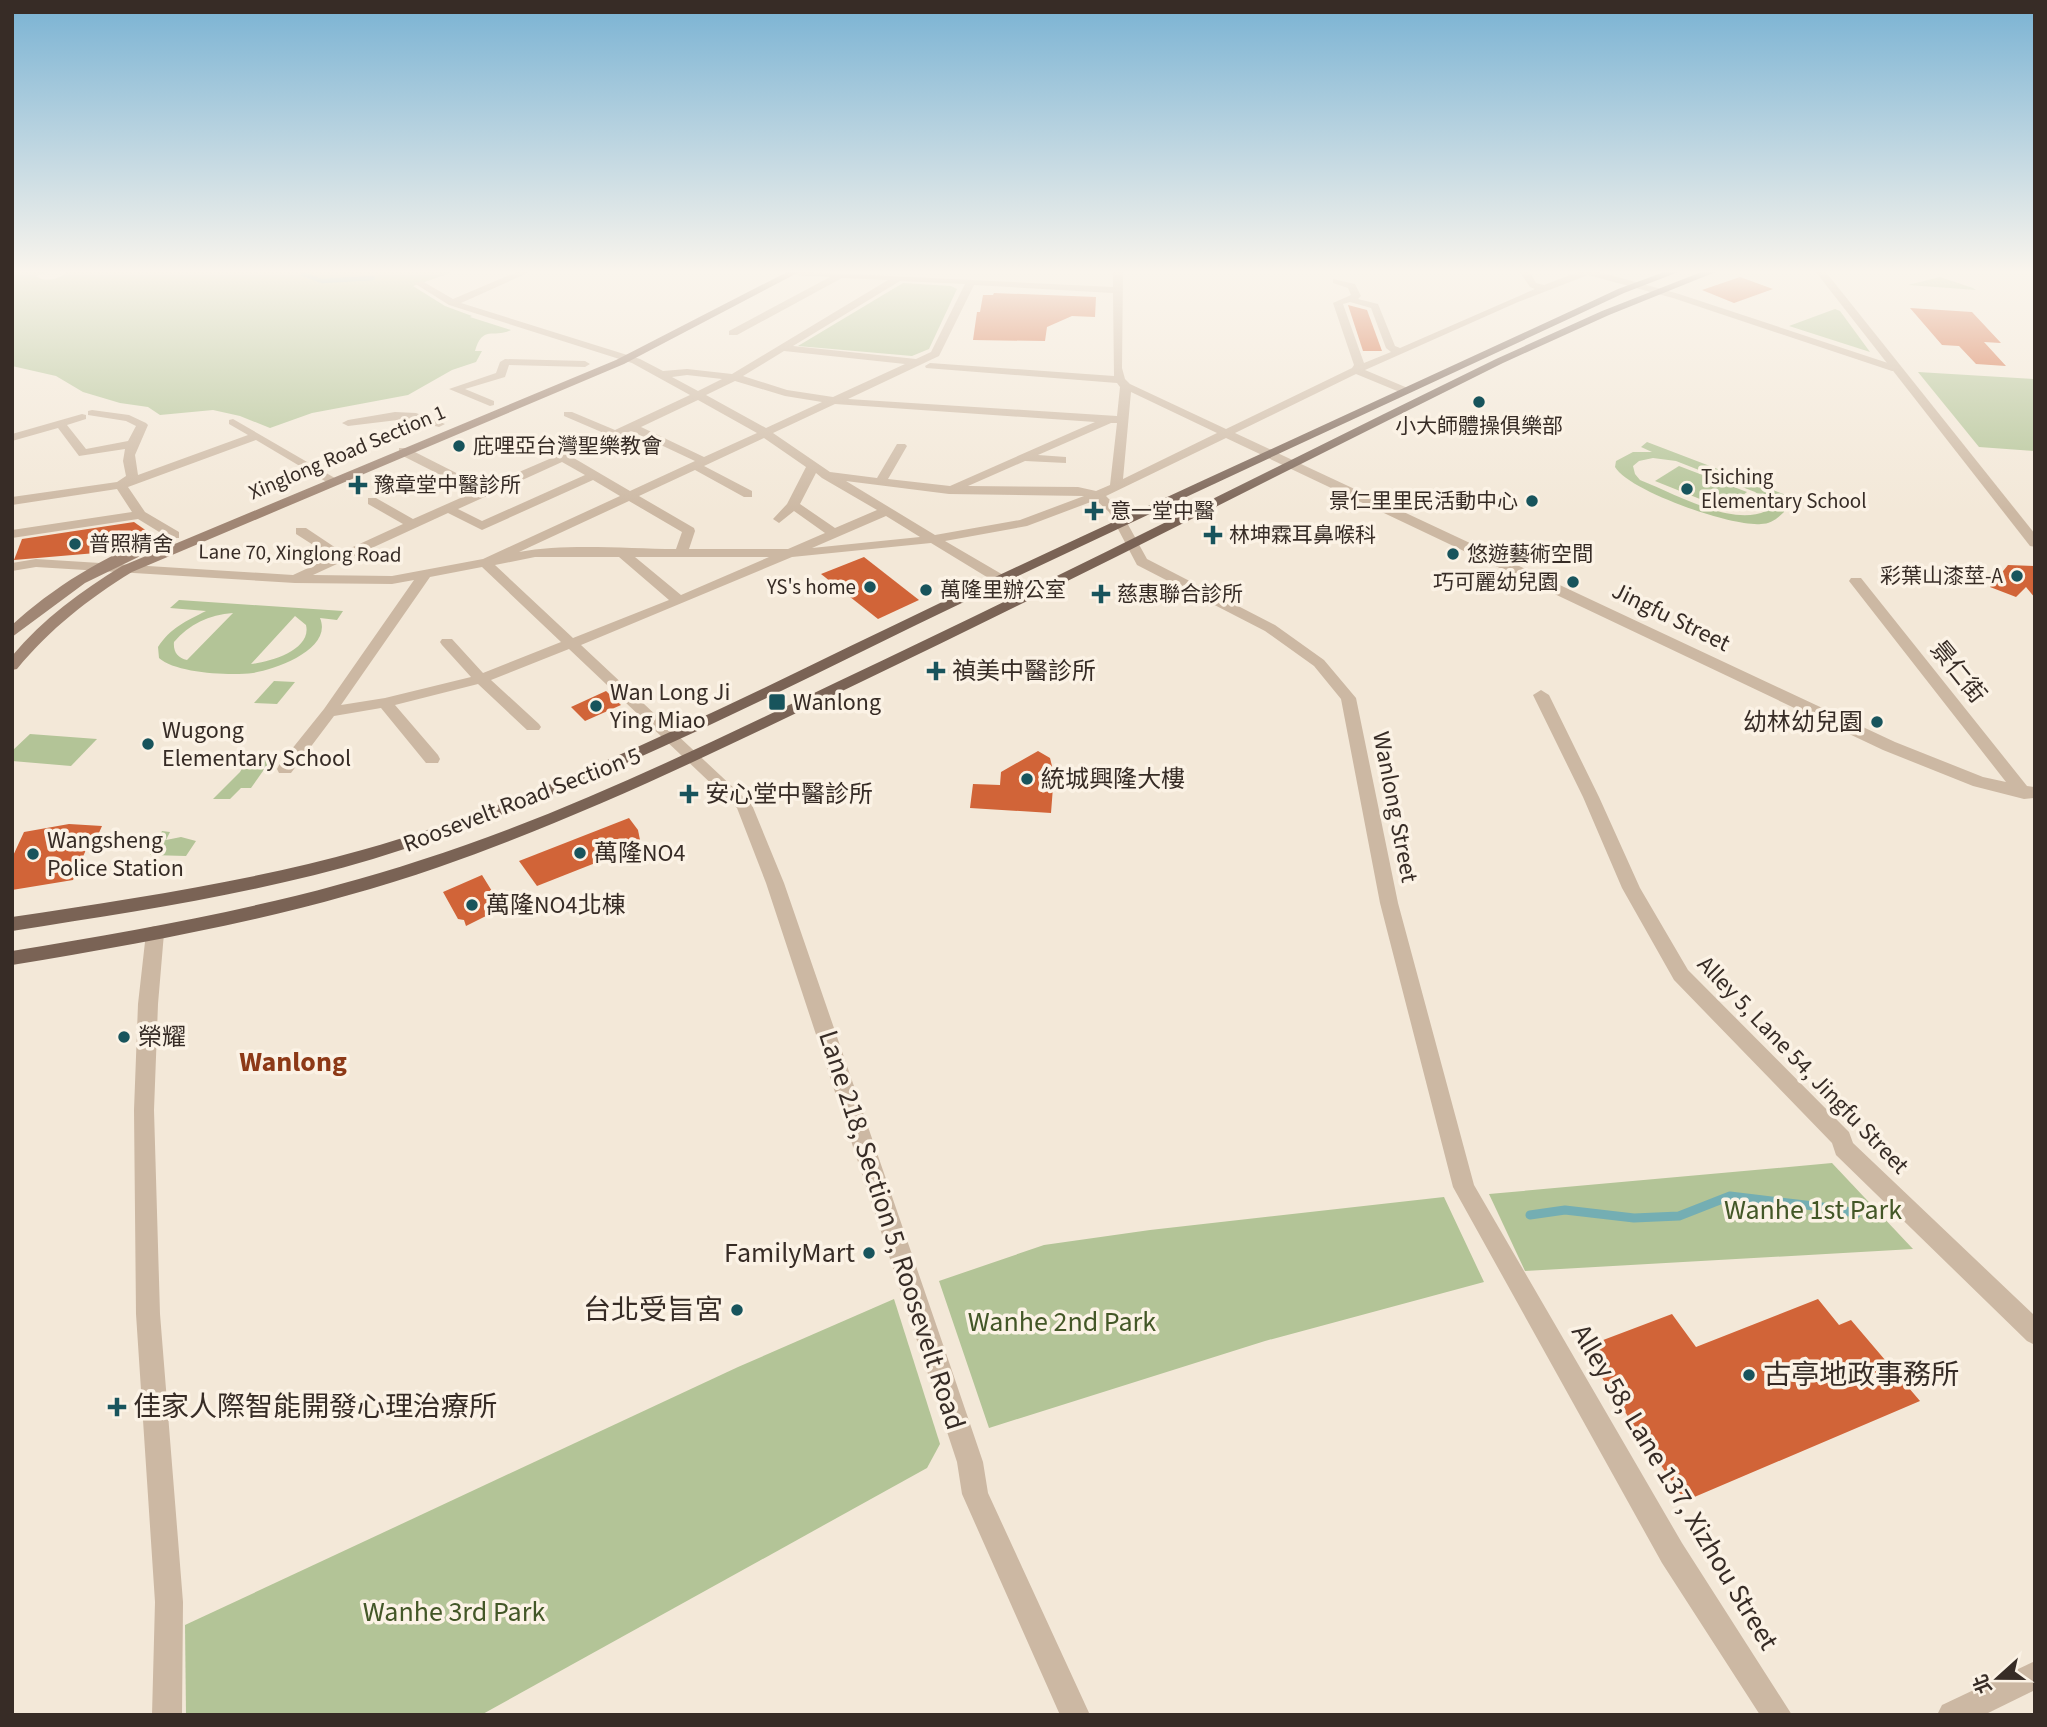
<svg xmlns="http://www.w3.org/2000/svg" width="2047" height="1727" viewBox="0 0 2047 1727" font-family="'Source Sans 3','Noto Sans TC',sans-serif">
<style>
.green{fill:#b3c497;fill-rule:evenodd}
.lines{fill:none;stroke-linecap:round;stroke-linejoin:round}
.stream-far1{stroke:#74aeb3;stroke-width:4.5}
.stream{stroke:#74aeb3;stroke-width:9}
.building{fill:#d16438}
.minor{fill:#ccb8a3;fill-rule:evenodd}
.tertiary{fill:#ccb8a3;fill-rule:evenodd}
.secondary{fill:#a08674;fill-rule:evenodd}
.primary{fill:#7a6355;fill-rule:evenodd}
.poi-dot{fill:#18545c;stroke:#fbf2e5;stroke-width:2.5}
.labels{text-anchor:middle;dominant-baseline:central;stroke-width:7;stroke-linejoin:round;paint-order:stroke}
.far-poi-label{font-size:21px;fill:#372c26;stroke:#fbf2e5;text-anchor:start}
.far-street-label{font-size:21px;fill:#372c26;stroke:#fbf2e5}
.street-label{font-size:24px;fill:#372c26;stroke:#fbf2e5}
.poi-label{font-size:24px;fill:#372c26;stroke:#fbf2e5;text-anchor:start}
.quarter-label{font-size:28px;font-weight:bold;fill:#8d3917;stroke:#fbf2e5}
.near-park-label{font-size:28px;fill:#435727;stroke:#fbf2e5}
.near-street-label{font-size:28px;fill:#372c26;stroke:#fbf2e5}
.near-poi-label{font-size:28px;fill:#372c26;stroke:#fbf2e5;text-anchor:end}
</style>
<rect width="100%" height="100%" fill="#f3e8d8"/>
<!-- green -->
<g class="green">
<path d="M12,271H52L36,276C44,283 61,279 68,271H456L413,286L445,306L472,316L470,317L511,330C493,339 483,324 475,351H482L476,362L452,370L408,395L312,413L270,428L240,416L213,410L160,415L148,407L120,403L83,392L56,376L12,366Z"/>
<path d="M1940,277L1973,288L1976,290L1908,285Z"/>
<path d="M903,283L951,286L957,289L929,349L912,356L798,346Z"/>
<path d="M1835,309L1840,311L1870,352L1789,326Z"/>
<path d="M1918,372L2035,379V451L1979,447Z"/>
<path d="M1647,442L1804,502L1800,507L1782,501L1784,512C1777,519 1770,524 1761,524C1732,527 1629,491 1615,467L1616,461L1633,452H1652L1641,447ZM1653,458L1676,461L1755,492L1766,500V511C1731,527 1674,493 1640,480L1635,474L1633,466L1639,461Z"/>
<path d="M1679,466L1747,492L1725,509L1655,481Z"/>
<path d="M179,600L343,611L337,620L320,618C333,649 277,669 253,673C230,676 175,673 159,658L158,647C170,628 186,621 206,611L170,608ZM233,613L187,660C178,658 173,652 174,642C189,624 209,615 233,613ZM295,616L306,625C312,650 270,662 251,664Z"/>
<path d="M274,681L295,682L277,704L254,703Z"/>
<path d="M30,734L97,739L71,766L12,761V751Z"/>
<path d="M251,753L275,754L251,788H241L230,799H213L240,772Z"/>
<path d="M162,831L170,832L166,840L181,837L196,841L186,856L150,855Z"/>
<path d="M1832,1163L1913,1249L1525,1271L1489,1194Z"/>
<path d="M1444,1197L1484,1282L1265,1341L989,1428L939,1281L1044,1245L1150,1230Z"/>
<path d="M894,1299L940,1444L927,1468L481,1715H186L185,1625L738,1367Z"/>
</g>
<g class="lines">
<!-- stream-far1 -->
<path class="stream-far1" d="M303,274L322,281L373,278"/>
<!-- stream -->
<path class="stream" d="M1530,1215L1565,1210L1634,1218L1679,1216L1730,1196L1839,1209L1856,1214"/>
</g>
<!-- building -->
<g class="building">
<path d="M1740,277L1773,289L1734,303L1702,290Z"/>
<path d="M994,293L1096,297L1095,317L1072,316L1047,327L1045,341L973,340L977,312H980L983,295H993Z"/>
<path d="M1348,305L1367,310L1382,351H1363Z"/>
<path d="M1910,308L1972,312L2001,343L1984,342L2006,366L1976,364L1959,346L1942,345Z"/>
<path d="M134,522L151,534L125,545L96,553L14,560L22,539Z"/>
<path d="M864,557L919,600L878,619L821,574Z"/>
<path d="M2008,565L2035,566V598L2026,587L2016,597L1990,587Z"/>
<path d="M606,691L621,705L585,721L571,707Z"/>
<path d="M1038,751L1050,758L1054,774L1051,813L970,808L973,784L1000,785L1001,772Z"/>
<path d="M629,818L638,830L641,845L537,886L519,861Z"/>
<path d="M69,824L102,826L94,844L88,845L73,880L12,890V858L24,832Z"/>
<path d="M482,875L495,896L489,899L496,911L466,926L464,920L458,919L443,892Z"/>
<path d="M1818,1299L1839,1325L1851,1320L1920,1401L1685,1501L1582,1348L1672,1314L1696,1347Z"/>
</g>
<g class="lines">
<!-- minor -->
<g class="minor">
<path d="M519,271H532L461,303L640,359L663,371L687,369L732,374L888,280L842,278L737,335H729V331L830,277L793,275L789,271L1113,287V271H1123L1122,368L1125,379L1130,384L1226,429L1352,368L1354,365L1333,303L1351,295L1348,288L1333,283V279L1355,284L1361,296L1358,299L1378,304L1395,346L1400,348L1535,289L1530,287L1519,271H1529L1536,283L1544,285L1580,271H1596L1679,294L1900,367V371H1892L1673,298L1588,275L1518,302L1365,370L1410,389V393H1402L1356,374L1235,433L1895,742L1983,777L2006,782L1849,581L1851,578H1861L2027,786L2035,787V798L2024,799L1973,786L1883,750L1226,438L1106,496L1120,510L1147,559L1275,625L1324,660L1356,698L1398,903L1474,1185L1682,1543L1792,1715H1760L1662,1563L1453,1187L1380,903L1341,699L1314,666L1265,631L1137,565L1109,512L1096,500L1027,526L945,541L1005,576V582H995L931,543L792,557L581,645L752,805L784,883L948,1359L983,1462L988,1493L1090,1715H1060L962,1494L957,1462L766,883L737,808L569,649L491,680L539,724L541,727L539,730H527L478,684L395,705L438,755L440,759L438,763H426L381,708L334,716L291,773H279L277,769L279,765L324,709L414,580L392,584L295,583L36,567L12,571V563L36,559L293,575L332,557L296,534V528H306L342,552L403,524L368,504V498H376L413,519L474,492L399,454V448H407L484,487L554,457L520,438V434H528L563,452L606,434L564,416V412H572L615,430L690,395L632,363L449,305L414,283L422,281L453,299ZM900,281L965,284L931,352L916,359L793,346ZM974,285L1113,293L1114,376L930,363L925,366L926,368L1117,383L1120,387L1117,416L848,399L939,356ZM1350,302L1371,308L1386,348L1391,352L1364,363L1343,304ZM784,351L905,364L833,397L787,390L743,376ZM687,375L722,379L698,391L672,377ZM735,381L785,396L822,402L766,428L706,395ZM1131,392L1217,433L1123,479ZM698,400L757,433L704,457L641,427ZM835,404L1095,422L950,486L888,479L907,446L905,444H897L877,478L830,472L773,433ZM1111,423H1117L1110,485L1096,491L1078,487L968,486L1025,461L1066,463V457L1038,455ZM631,431L695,461L630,491L572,457ZM764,438L806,467L787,504L773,519L779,523L794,511L825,533L788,549H689L695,531L694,528L639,496L695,470L744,497H752V491L704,466ZM562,462L585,475L482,521L458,509ZM816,473L822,478L877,510L835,528L800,504ZM593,480L620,496L483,559L392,576L313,575L448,513L482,530ZM846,481L949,494L1084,496L1020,520L935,535ZM629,501L682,532L676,549C627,549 567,543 519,552ZM886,516L920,537L812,548ZM535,557H619L669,600L573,638L495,565ZM635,557H769L681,595ZM482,567L561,642L483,673L452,639H442L440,642L442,645L471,677L385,698L341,705L430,577Z"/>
<path d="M505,359L585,361L590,364L585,367L509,365L505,377L465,389L494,401V405L490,406L449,389L496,373L500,362Z"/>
<path d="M92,410L129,415L146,423L148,425L135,455L138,475L248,435L229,424V420L233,419L340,481L330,484L256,440L128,487L145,512L179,532V538H169L138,519L12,538V530L132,512L117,489L12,505V497L117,482L126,476L123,461L125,449L79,456L58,428L12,441V434L82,414L86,415V419L67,425L86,449L128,441L136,426L126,421L88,415V411Z"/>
<path d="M395,412L416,413L445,424L439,427L406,419L348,426L342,423L348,420Z"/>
<path d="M1541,690L1549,695L1599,797L1640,888L1688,970L1849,1132L1853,1143L2035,1316V1345L2027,1341L1836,1155L1832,1143L1674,980L1622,888L1583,797L1533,695Z"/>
<path d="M155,926L162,928L164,933L158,1004L154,1110L160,1314L183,1602L182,1715H152L155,1602L136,1314L134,1110L138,1004L146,933L148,928Z"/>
<path d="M2035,1661V1690L1984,1715H1937L1942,1705Z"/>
</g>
<!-- tertiary -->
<path class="tertiary" d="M1815,271H1825L2035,534V547L2030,546Z"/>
<!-- secondary -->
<g class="secondary">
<path d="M789,271H801L624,364L132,572C88,599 50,629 17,669L12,670V656C43,619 81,591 122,566L616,360Z"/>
<path d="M158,538L163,539V545L85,583L12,637V625C50,590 108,552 158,538Z"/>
</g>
<!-- primary -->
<g class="primary">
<path d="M1667,271H1681L1624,293C1405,396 1185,496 966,601C772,694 579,797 373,859C255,894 133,912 12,931V917C130,899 248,882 362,850C560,794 753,692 938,604C1164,497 1391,395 1618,289Z"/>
<path d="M1704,271H1718L1609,315L1503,363C1289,469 1078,578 863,681C724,748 585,816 439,867C301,915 156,941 12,965V951C150,928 288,904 421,860C565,814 701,747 837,682C1058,578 1276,466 1496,359L1602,311Z"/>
</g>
</g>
<!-- sky -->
<linearGradient id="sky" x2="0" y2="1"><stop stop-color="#79b2d3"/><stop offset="0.53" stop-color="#faf5ed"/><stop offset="1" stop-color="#faf5ed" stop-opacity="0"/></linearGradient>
<rect width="2047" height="513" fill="url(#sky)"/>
<!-- markers -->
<g class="poi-dot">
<circle cx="1479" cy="402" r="7"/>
<circle cx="459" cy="446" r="7"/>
<path d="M354.5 474.5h7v7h7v7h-7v7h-7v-7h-7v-7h7z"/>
<circle cx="1687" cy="489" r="7"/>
<circle cx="1532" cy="501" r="7"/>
<path d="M1090.5 500.5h7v7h7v7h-7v7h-7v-7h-7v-7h7z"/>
<path d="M1209.5 524.5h7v7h7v7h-7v7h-7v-7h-7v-7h7z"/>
<circle cx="75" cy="544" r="7"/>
<circle cx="1453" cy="554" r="7"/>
<circle cx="2017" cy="576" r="7"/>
<circle cx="1573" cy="582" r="7"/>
<circle cx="870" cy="587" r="7"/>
<circle cx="926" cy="590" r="7"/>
<path d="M1097.5 583.5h7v7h7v7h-7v7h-7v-7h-7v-7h7z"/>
<path d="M932.5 660.5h7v7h7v7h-7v7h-7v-7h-7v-7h7z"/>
<rect x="768" y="693" width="18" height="18" rx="3.5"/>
<circle cx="596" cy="706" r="7"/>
<circle cx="1877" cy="722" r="7"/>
<circle cx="148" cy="744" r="7"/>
<circle cx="1027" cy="779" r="7"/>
<path d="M685.5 783.5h7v7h7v7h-7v7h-7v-7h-7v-7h7z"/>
<circle cx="580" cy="853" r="7"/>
<circle cx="33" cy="854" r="7"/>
<circle cx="472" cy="905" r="7"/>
<circle cx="124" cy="1037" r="7"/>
<circle cx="869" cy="1253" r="7"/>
<circle cx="737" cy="1310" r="7"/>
<circle cx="1749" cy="1375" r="7"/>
<path d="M113.5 1396.5h7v7h7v7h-7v7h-7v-7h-7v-7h7z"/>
</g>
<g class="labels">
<!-- far-poi labels -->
<g class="far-poi-label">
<text x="1479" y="426" text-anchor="middle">小大師體操俱樂部</text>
<text x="473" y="446">庇哩亞台灣聖樂教會</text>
<text x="1701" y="477">Tsiching<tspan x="1701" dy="24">Elementary School</tspan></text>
<text x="374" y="485">豫章堂中醫診所</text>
<text x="1518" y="501" text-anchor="end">景仁里里民活動中心</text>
<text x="1110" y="511">意一堂中醫</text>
<text x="1229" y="535">林坤霖耳鼻喉科</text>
<text x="89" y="544">普照精舍</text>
<text x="1467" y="554">悠遊藝術空間</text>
<text x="2003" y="576" text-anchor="end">彩葉山漆莖-A</text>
<text x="1559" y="582" text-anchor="end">巧可麗幼兒園</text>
<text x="856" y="587" text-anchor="end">YS's home</text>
<text x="940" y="590">萬隆里辦公室</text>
<text x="1117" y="594">慈惠聯合診所</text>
</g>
<!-- far-street labels -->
<g class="far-street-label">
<text transform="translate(347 452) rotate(-23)">Xinglong Road Section 1</text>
<text transform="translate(300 553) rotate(1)">Lane 70, Xinglong Road</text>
</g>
<!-- street labels -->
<g class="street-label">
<text transform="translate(1671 617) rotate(26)">Jingfu Street</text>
<text transform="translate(1958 672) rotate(51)">景仁街</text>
<text transform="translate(522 800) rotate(-21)">Roosevelt Road Section 5</text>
<text transform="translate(1395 807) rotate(79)">Wanlong Street</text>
<text transform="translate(1803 1065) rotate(46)">Alley 5, Lane 54, Jingfu Street</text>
</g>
<!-- poi labels -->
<g class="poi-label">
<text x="952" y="671">禎美中醫診所</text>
<text x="610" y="692">Wan Long Ji<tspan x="610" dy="28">Ying Miao</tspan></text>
<text x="793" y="702">Wanlong</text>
<text x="1863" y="722" text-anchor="end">幼林幼兒園</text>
<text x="162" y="730">Wugong<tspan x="162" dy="28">Elementary School</tspan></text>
<text x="1041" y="779">統城興隆大樓</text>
<text x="705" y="794">安心堂中醫診所</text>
<text x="47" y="840">Wangsheng<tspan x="47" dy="28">Police Station</tspan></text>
<text x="594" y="853">萬隆NO4</text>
<text x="486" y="905">萬隆NO4北棟</text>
<text x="138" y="1037">榮耀</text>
</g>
<!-- quarter labels -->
<g class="quarter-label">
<text x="293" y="1062">Wanlong</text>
</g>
<!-- near-park labels -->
<g class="near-park-label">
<text x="1813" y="1210">Wanhe 1st Park</text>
<text x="1062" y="1322">Wanhe 2nd Park</text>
<text x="454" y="1612">Wanhe 3rd Park</text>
</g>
<!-- near-street labels -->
<g class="near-street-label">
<text transform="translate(892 1230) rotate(72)">Lane 218, Section 5, Roosevelt Road</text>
<text transform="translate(1675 1487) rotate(59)">Alley 58, Lane 137, Xizhou Street</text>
</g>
<!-- near-poi labels -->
<g class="near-poi-label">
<text x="855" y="1253">FamilyMart</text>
<text x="723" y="1310">台北受旨宮</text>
<text x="1763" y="1375" text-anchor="start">古亭地政事務所</text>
<text x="133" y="1407" text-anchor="start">佳家人際智能開發心理治療所</text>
</g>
</g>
<!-- border -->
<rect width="2047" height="1727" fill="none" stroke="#372c26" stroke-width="28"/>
<!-- north arrow -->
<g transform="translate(1998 1678) rotate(249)" stroke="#fbf2e5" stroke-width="5" paint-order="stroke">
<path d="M0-5L12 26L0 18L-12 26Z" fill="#372c26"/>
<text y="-10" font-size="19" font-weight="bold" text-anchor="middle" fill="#372c26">北</text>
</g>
</svg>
